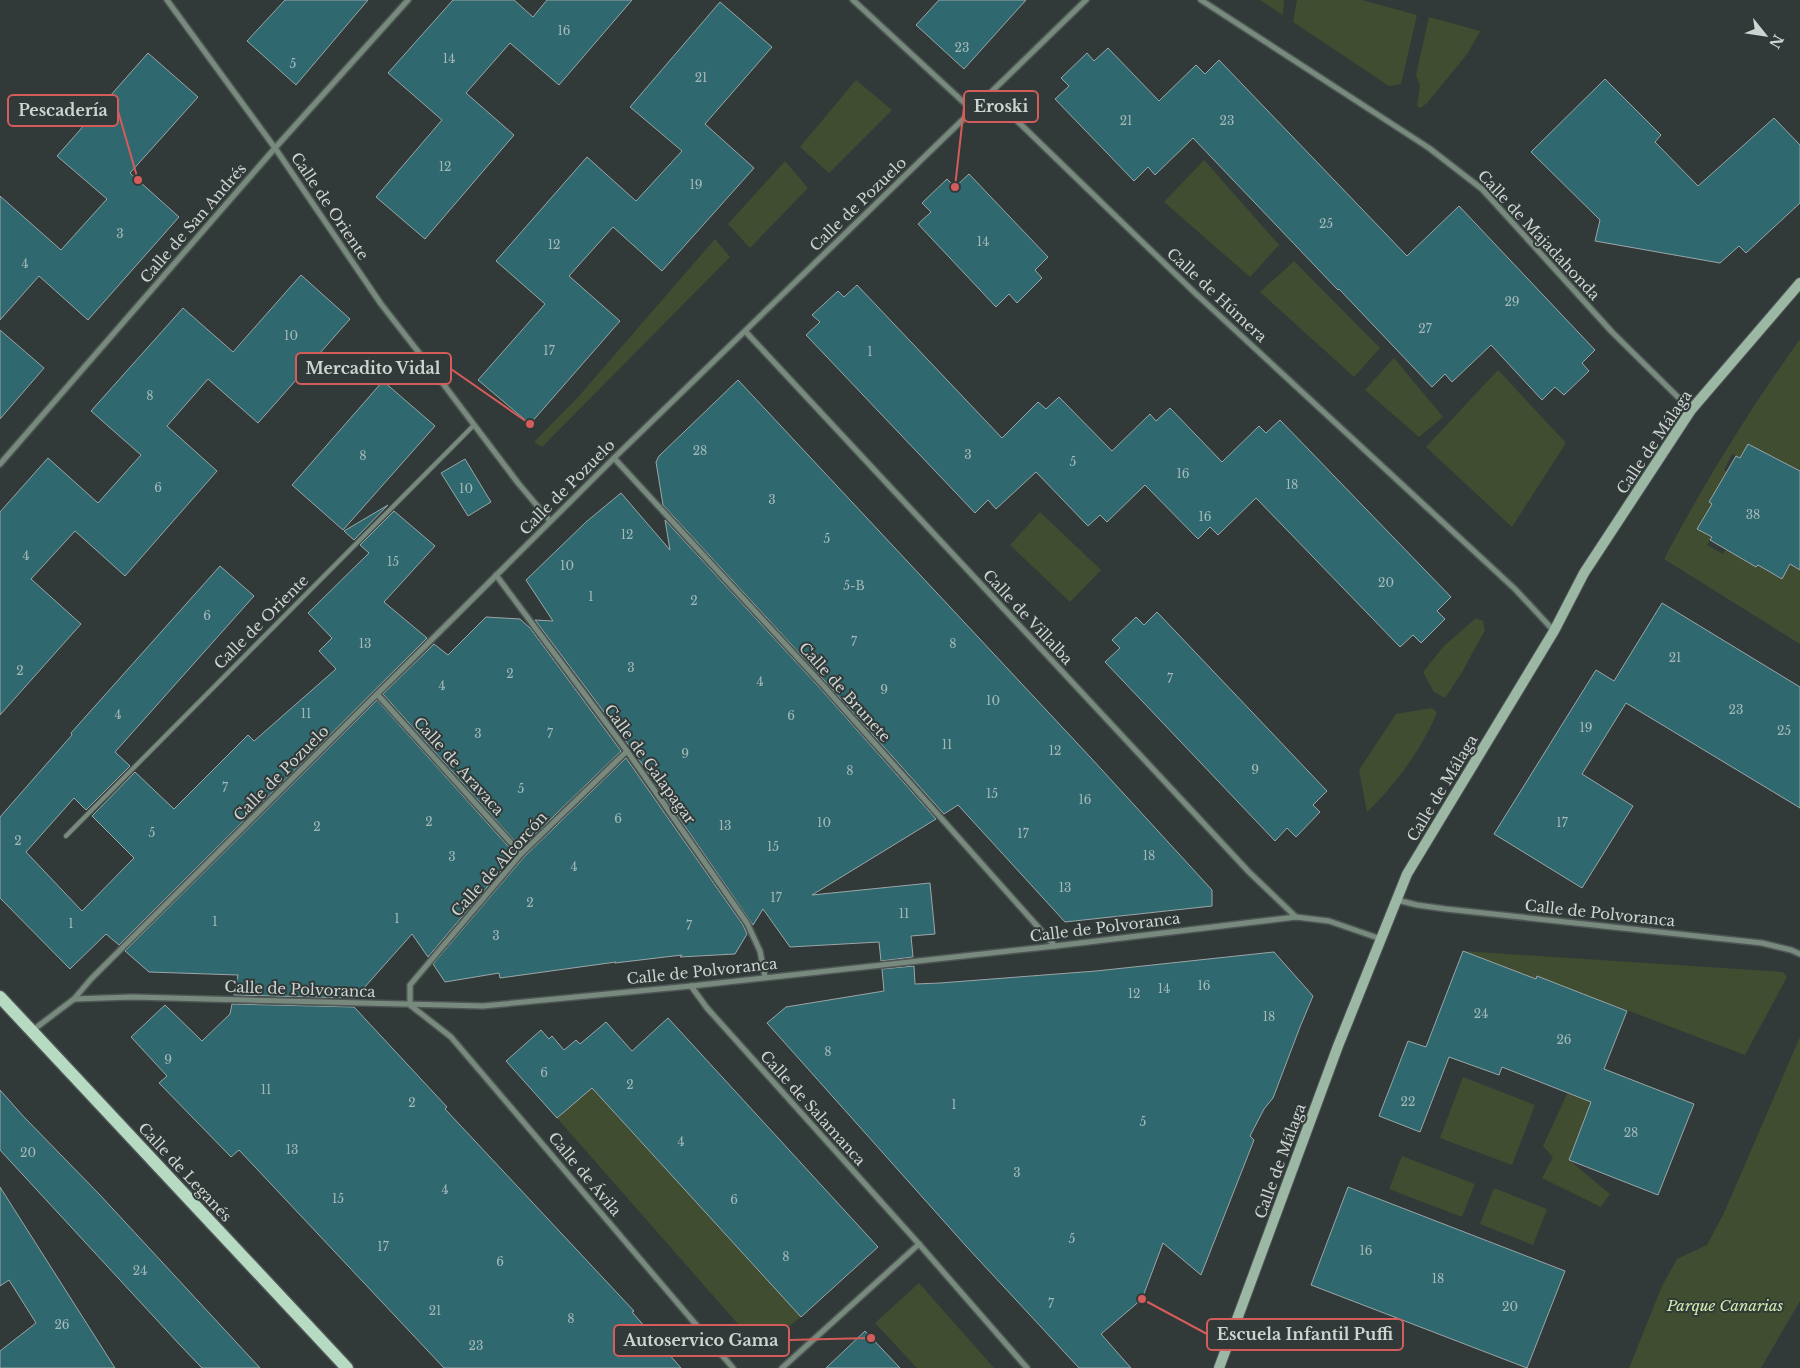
<svg xmlns="http://www.w3.org/2000/svg" width="1800" height="1368" viewBox="0 0 1800 1368" font-family="'Libre Baskerville',serif">
<style>
.green{fill:#404d30}
.building{fill:#2f696f;stroke:#9ba6a7}
.lines{fill:none;stroke-linecap:round;stroke-linejoin:round}
.lane-casing{stroke:#4d5654;stroke-width:6}
.street-casing{stroke:#4d5654;stroke-width:8}
.secondary-casing{stroke:#4d5654;stroke-width:12}
.primary-casing{stroke:#4d5654;stroke-width:15}
.lane{stroke:#788a7d;stroke-width:4}
.street{stroke:#788a7d;stroke-width:5}
.secondary{stroke:#9cb8a4;stroke-width:10}
.primary{stroke:#b7dbc2;stroke-width:12}
.labels{text-anchor:middle;dominant-baseline:central;stroke-width:4;stroke-linejoin:round;paint-order:stroke}
.number-label{font-size:12px;fill:#a6b9b9}
.street-label{font-size:15px;fill:#ced4d2;stroke:#313a38}
.park-label{font-size:15px;font-style:italic;fill:#d0efae;stroke:#313a38}
.leader{fill:none;stroke:#d45c5b;stroke-width:2}
.callout-dot{fill:#d45c5b;stroke:#313a38;stroke-width:2}
.callout{fill:#313a38;stroke:#d45c5b;stroke-width:2}
.callout-label{font-size:16px;text-anchor:middle;font-weight:bold;fill:#ced4d2}
</style>
<rect width="100%" height="100%" fill="#313a38"/>
<!-- green -->
<g class="green">
<path d="M1260,0H1284L1283,15Z"/>
<path d="M1297,0H1362L1417,15L1401,84L1389,86L1293,22Z"/>
<path d="M1429,17L1480,31L1468,53L1426,104L1420,108L1417,106L1420,85L1416,75Z"/>
<path d="M856,80L892,110L829,173L800,147Z"/>
<path d="M1204,160L1279,245L1250,277L1164,202Z"/>
<path d="M785,161L808,188L750,248L728,224Z"/>
<path d="M715,239L730,257L542,447L534,442L579,396Z"/>
<path d="M1294,261L1380,348L1354,377L1260,292Z"/>
<path d="M1800,339V483H1779L1789,465L1773,456L1772,458H1740L1732,454L1724,470L1735,476L1712,504L1698,529L1712,537L1707,545L1723,554L1736,533L1751,541L1741,559L1756,567L1758,565L1781,579L1790,564L1796,568L1800,562V644L1664,559C1704,483 1750,409 1800,339Z"/>
<path d="M1394,358L1443,417L1419,437L1365,390Z"/>
<path d="M1498,370L1566,443L1512,527L1426,447Z"/>
<path d="M1040,512L1101,570L1070,602L1010,545Z"/>
<path d="M1476,618L1483,621L1485,630L1461,674L1445,698L1434,692L1423,672L1444,646Z"/>
<path d="M1431,708L1437,712C1422,749 1396,784 1367,812L1359,770L1396,714Z"/>
<path d="M1463,951L1783,972L1787,977L1745,1055L1537,976L1536,979Z"/>
<path d="M1800,1037V1301L1761,1368H1629L1662,1286L1677,1259L1707,1245L1724,1213Z"/>
<path d="M1463,1077L1535,1105L1512,1165L1440,1138Z"/>
<path d="M592,1088L801,1317L760,1349L557,1118Z"/>
<path d="M1568,1092L1591,1102L1569,1160L1610,1194L1601,1207L1542,1178L1553,1157L1543,1146Z"/>
<path d="M1402,1156L1475,1184L1462,1217L1389,1189Z"/>
<path d="M1494,1188L1547,1209L1533,1245L1480,1224Z"/>
<path d="M919,1283L994,1368H917L875,1323Z"/>
</g>
<!-- building -->
<g class="building">
<path d="M285,0H368L296,85L247,41Z"/>
<path d="M453,0H514L533,17L547,0H632L559,85L510,43L466,93L514,135L425,239L376,197L442,120L388,73Z"/>
<path d="M939,0H1026L964,69L916,25Z"/>
<path d="M720,2L772,47L705,124L754,168L662,271L613,227L569,276L620,321L530,424L478,380L545,304L496,261L587,157L636,201L682,151L630,107Z"/>
<path d="M1108,48L1159,101L1196,65L1205,74L1219,60L1407,256L1459,206L1595,350L1582,363L1589,371L1564,395L1555,387L1542,400L1491,345L1452,382L1445,374L1432,387L1339,289L1338,290L1193,138L1155,175L1148,167L1134,181L1055,99L1069,86L1061,78L1087,53L1094,61Z"/>
<path d="M148,53L198,97L130,173L179,217L88,320L39,276L0,320V196L61,250L107,199L57,156Z"/>
<path d="M1605,79L1661,135L1655,142L1698,186L1774,118L1800,145V203L1746,253L1739,246L1720,263L1595,241L1600,220L1531,152Z"/>
<path d="M969,174L1048,257L1035,270L1042,278L1017,303L1009,294L996,307L918,224L931,212L922,203L947,179L955,187Z"/>
<path d="M301,275L350,319L258,423L208,379L167,426L217,471L125,576L75,531L31,579L81,624L0,715V512L48,458L98,503L141,455L91,411L183,308L233,352Z"/>
<path d="M857,285L1002,438L1038,402L1046,409L1059,397L1112,451L1150,414L1156,421L1170,408L1222,462L1259,426L1266,433L1280,420L1451,597L1437,611L1445,619L1421,643L1413,635L1400,647L1256,498L1218,535L1210,527L1198,539L1145,485L1107,522L1100,515L1088,526L1036,472L996,509L988,500L975,513L806,335L820,322L812,315L838,291L844,297Z"/>
<path d="M0,330L44,368L0,419Z"/>
<path d="M738,380L1091,758L1212,890V906L1065,922L958,805L944,814L824,680L663,505L656,462L659,456Z"/>
<path d="M383,381L435,426L343,530L292,485Z"/>
<path d="M1748,444L1800,471V570L1790,564L1782,579L1758,565L1756,567L1710,540L1712,537L1697,529L1712,504L1709,502L1736,456L1740,458Z"/>
<path d="M465,459L491,502L468,516L441,473Z"/>
<path d="M621,493L670,550L665,520L818,686L936,819L812,895L930,883L935,934L911,936L913,957L881,961L879,942L790,947L763,909L753,925L631,748L535,620L553,621L526,580L586,522Z"/>
<path d="M388,505L354,540L344,531Z"/>
<path d="M394,511L435,546L384,602L427,638L119,945L106,934L70,969L0,898V817L72,735L71,733L220,566L254,596L115,752L130,766L86,810L74,798L26,852L82,911L134,858L92,816L135,772L174,809L248,735L254,741L336,669L319,651L332,638L308,613L369,553L360,545Z"/>
<path d="M1662,603L1800,687V808L1626,703L1582,774L1633,806L1582,888L1494,834L1596,670L1614,681Z"/>
<path d="M1157,612L1327,791L1313,805L1320,812L1296,837L1287,828L1275,841L1105,662L1120,648L1112,640L1136,617L1144,625Z"/>
<path d="M486,617L520,619L530,628L621,751L521,848L383,694L434,644L448,655Z"/>
<path d="M377,700L515,854L428,957L412,934L355,998L234,995L238,975L149,972L125,951Z"/>
<path d="M626,758L743,925L747,934L735,954L680,957L682,955L615,963L616,962L500,978L499,973L445,982L433,964L524,857Z"/>
<path d="M1463,951L1536,979L1537,976L1627,1011L1604,1069L1694,1104L1658,1195L1569,1160L1591,1102L1502,1067L1499,1075L1449,1057L1420,1132L1379,1116L1408,1041L1426,1047Z"/>
<path d="M1274,952L1313,996L1300,1027L1273,1098L1264,1109L1250,1136L1254,1140L1201,1275L1163,1243L1142,1299L1101,1334L1131,1368H1079L966,1246L767,1023L786,1007L884,991L882,969L914,966L915,984L940,983L1096,971Z"/>
<path d="M232,1004L354,1007L447,1107L445,1109L634,1311L632,1312L681,1368H444L239,1150L231,1157L159,1083L167,1076L131,1037L165,1005L202,1041L230,1014Z"/>
<path d="M668,1018L878,1247L801,1317L592,1088L557,1118L506,1061L541,1030L549,1039L552,1036L564,1050L576,1040L580,1044L606,1022L632,1051Z"/>
<path d="M0,1090L24,1117L100,1195L260,1368H202L179,1344L0,1150Z"/>
<path d="M0,1187L115,1368H0V1351L36,1323L9,1280L0,1286Z"/>
<path d="M1348,1187L1565,1271L1527,1368L1311,1285Z"/>
<path d="M865,1331L900,1368H826Z"/>
</g>
<g class="lines">
<defs>
<path id="lane" d="M66,836L474,425"/>
<g id="street">
<path d="M167,0L275,148L381,304L441,381L518,483L550,521"/>
<path d="M853,0L972,110L1007,111L1194,292L1515,589L1554,631"/>
<path d="M1201,0L1429,148L1482,189L1612,332L1691,410"/>
<path d="M745,331L1249,872L1296,917"/>
<path d="M614,458L821,683L1055,946"/>
<path d="M0,464L275,148L408,0"/>
<path d="M496,575L627,751L747,923L760,951L765,977"/>
<path d="M377,694L521,854"/>
<path d="M627,751L521,854L410,985V1005L451,1037L733,1368"/>
<path d="M1397,900L1417,905L1446,909L1762,943L1791,950L1800,954"/>
<path d="M691,986L707,1008L919,1244L1027,1368"/>
<path d="M74,999L91,979L614,458L1086,0"/>
<path d="M33,1030L74,999L132,997L483,1006L691,986L1055,946L1296,917L1329,921L1381,939"/>
<path d="M782,1368L919,1244"/>
</g>
<path id="secondary" d="M1219,1368L1338,1046L1407,874L1554,631L1584,573L1691,410L1800,283"/>
<path id="primary" d="M0,997L347,1368"/>
</defs>
<!-- lane casing -->
<use href="#lane" class="lane-casing"/>
<!-- street casing -->
<use href="#street" class="street-casing"/>
<!-- secondary casing -->
<use href="#secondary" class="secondary-casing"/>
<!-- primary casing -->
<use href="#primary" class="primary-casing"/>
<!-- lane -->
<use href="#lane" class="lane"/>
<!-- street -->
<use href="#street" class="street"/>
<!-- secondary -->
<use href="#secondary" class="secondary"/>
<!-- primary -->
<use href="#primary" class="primary"/>
</g>
<g class="labels">
<!-- number labels -->
<g class="number-label">
<text x="564" y="30">16</text>
<text x="962" y="47">23</text>
<text x="449" y="58">14</text>
<text x="293" y="63">5</text>
<text x="701" y="77">21</text>
<text x="1126" y="120">21</text>
<text x="1227" y="120">23</text>
<text x="445" y="166">12</text>
<text x="696" y="184">19</text>
<text x="1326" y="223">25</text>
<text x="120" y="233">3</text>
<text x="983" y="241">14</text>
<text x="554" y="244">12</text>
<text x="25" y="263">4</text>
<text x="1512" y="301">29</text>
<text x="1425" y="328">27</text>
<text x="291" y="335">10</text>
<text x="549" y="350">17</text>
<text x="870" y="351">1</text>
<text x="150" y="395">8</text>
<text x="700" y="450">28</text>
<text x="968" y="454">3</text>
<text x="363" y="455">8</text>
<text x="1073" y="461">5</text>
<text x="1183" y="473">16</text>
<text x="1292" y="484">18</text>
<text x="158" y="487">6</text>
<text x="466" y="488">10</text>
<text x="772" y="499">3</text>
<text x="1753" y="514">38</text>
<text x="1205" y="516">16</text>
<text x="627" y="534">12</text>
<text x="827" y="538">5</text>
<text x="26" y="555">4</text>
<text x="393" y="561">15</text>
<text x="567" y="565">10</text>
<text x="1386" y="582">20</text>
<text x="854" y="585">5-B</text>
<text x="591" y="596">1</text>
<text x="694" y="600">2</text>
<text x="207" y="615">6</text>
<text x="854" y="641">7</text>
<text x="365" y="643">13</text>
<text x="953" y="643">8</text>
<text x="1675" y="657">21</text>
<text x="631" y="667">3</text>
<text x="20" y="670">2</text>
<text x="510" y="673">2</text>
<text x="1170" y="678">7</text>
<text x="760" y="681">4</text>
<text x="442" y="685">4</text>
<text x="884" y="689">9</text>
<text x="993" y="700">10</text>
<text x="1736" y="709">23</text>
<text x="306" y="713">11</text>
<text x="118" y="714">4</text>
<text x="791" y="715">6</text>
<text x="1586" y="727">19</text>
<text x="1784" y="730">25</text>
<text x="478" y="733">3</text>
<text x="550" y="733">7</text>
<text x="947" y="744">11</text>
<text x="1055" y="750">12</text>
<text x="685" y="753">9</text>
<text x="1255" y="769">9</text>
<text x="850" y="770">8</text>
<text x="225" y="787">7</text>
<text x="521" y="788">5</text>
<text x="992" y="793">15</text>
<text x="1085" y="799">16</text>
<text x="618" y="818">6</text>
<text x="429" y="821">2</text>
<text x="824" y="822">10</text>
<text x="1562" y="822">17</text>
<text x="725" y="825">13</text>
<text x="317" y="826">2</text>
<text x="152" y="832">5</text>
<text x="1023" y="833">17</text>
<text x="18" y="840">2</text>
<text x="773" y="846">15</text>
<text x="1149" y="855">18</text>
<text x="452" y="856">3</text>
<text x="574" y="866">4</text>
<text x="1065" y="887">13</text>
<text x="776" y="897">17</text>
<text x="530" y="902">2</text>
<text x="904" y="913">11</text>
<text x="397" y="918">1</text>
<text x="215" y="921">1</text>
<text x="71" y="923">1</text>
<text x="689" y="925">7</text>
<text x="496" y="935">3</text>
<text x="1204" y="985">16</text>
<text x="1164" y="988">14</text>
<text x="1134" y="993">12</text>
<text x="1481" y="1013">24</text>
<text x="1269" y="1016">18</text>
<text x="1564" y="1039">26</text>
<text x="828" y="1051">8</text>
<text x="168" y="1059">9</text>
<text x="544" y="1072">6</text>
<text x="630" y="1084">2</text>
<text x="266" y="1089">11</text>
<text x="1408" y="1101">22</text>
<text x="412" y="1102">2</text>
<text x="954" y="1104">1</text>
<text x="1143" y="1121">5</text>
<text x="1631" y="1132">28</text>
<text x="681" y="1141">4</text>
<text x="292" y="1149">13</text>
<text x="28" y="1152">20</text>
<text x="1017" y="1172">3</text>
<text x="445" y="1189">4</text>
<text x="338" y="1198">15</text>
<text x="734" y="1199">6</text>
<text x="1072" y="1238">5</text>
<text x="383" y="1246">17</text>
<text x="1366" y="1250">16</text>
<text x="786" y="1256">8</text>
<text x="500" y="1261">6</text>
<text x="140" y="1270">24</text>
<text x="1438" y="1278">18</text>
<text x="1051" y="1303">7</text>
<text x="1510" y="1306">20</text>
<text x="435" y="1310">21</text>
<text x="571" y="1318">8</text>
<text x="62" y="1324">26</text>
<text x="476" y="1345">23</text>
</g>
<!-- street labels -->
<g class="street-label">
<text transform="translate(858 204) rotate(-44)">Calle de Pozuelo</text>
<text transform="translate(330 206) rotate(56)">Calle de Oriente</text>
<text transform="translate(193 223) rotate(-49)">Calle de San Andrés</text>
<text transform="translate(1539 235) rotate(47)">Calle de Majadahonda</text>
<text transform="translate(1217 295) rotate(43)">Calle de Húmera</text>
<text transform="translate(1654 442) rotate(-56)">Calle de Málaga</text>
<text transform="translate(567 487) rotate(-45)">Calle de Pozuelo</text>
<text transform="translate(1028 617) rotate(47)">Calle de Villalba</text>
<text transform="translate(261 622) rotate(-45)">Calle de Oriente</text>
<text transform="translate(845 692) rotate(48)">Calle de Brunete</text>
<text transform="translate(650 764) rotate(54)">Calle de Galapagar</text>
<text transform="translate(459 766) rotate(48)">Calle de Aravaca</text>
<text transform="translate(281 773) rotate(-45)">Calle de Pozuelo</text>
<text transform="translate(1442 788) rotate(-59)">Calle de Málaga</text>
<text transform="translate(499 864) rotate(-48)">Calle de Alcorcón</text>
<text transform="translate(1600 913) rotate(6)">Calle de Polvoranca</text>
<text transform="translate(1105 927) rotate(-7)">Calle de Polvoranca</text>
<text transform="translate(702 971) rotate(-6)">Calle de Polvoranca</text>
<text transform="translate(300 989) rotate(2)">Calle de Polvoranca</text>
<text transform="translate(813 1108) rotate(48)">Calle de Salamanca</text>
<text transform="translate(1280 1161) rotate(-70)">Calle de Málaga</text>
<text transform="translate(185 1172) rotate(47)">Calle de Leganés</text>
<text transform="translate(585 1174) rotate(50)">Calle de Ávila</text>
</g>
<!-- park labels -->
<g class="park-label">
<text x="1725" y="1305">Parque Canarias</text>
</g>
</g>
<!-- callouts -->
<path class="leader" d="M955 187L964 107M138 180L118 111M530 424L451 369M1142 1299L1207 1334M871 1338L789 1340"/>
<g class="callout-dot">
<circle cx="955" cy="187" r="5"/>
<circle cx="138" cy="180" r="5"/>
<circle cx="530" cy="424" r="5"/>
<circle cx="1142" cy="1299" r="5"/>
<circle cx="871" cy="1338" r="5"/>
</g>
<g class="callout">
<rect x="964" y="91" width="74" height="31" rx="5"/>
<rect x="8" y="95" width="110" height="31" rx="5"/>
<rect x="296" y="353" width="155" height="31" rx="5"/>
<rect x="1207" y="1319" width="196" height="31" rx="5"/>
<rect x="614" y="1325" width="175" height="31" rx="5"/>
</g>
<g class="callout-label">
<text x="1001" y="112">Eroski</text>
<text x="63" y="116">Pescadería</text>
<text x="373" y="374">Mercadito Vidal</text>
<text x="1305" y="1340">Escuela Infantil Puffi</text>
<text x="701" y="1346">Autoservico Gama</text>
</g>
<!-- north arrow -->
<g transform="translate(1765 35) rotate(120)" stroke="#313a38" stroke-width="4" paint-order="stroke">
<path d="M0-4L9 19L0 12L-9 19Z" fill="#ced4d2"/>
<text y="-8" font-size="14" font-weight="bold" text-anchor="middle" fill="#ced4d2">N</text>
</g>
</svg>
